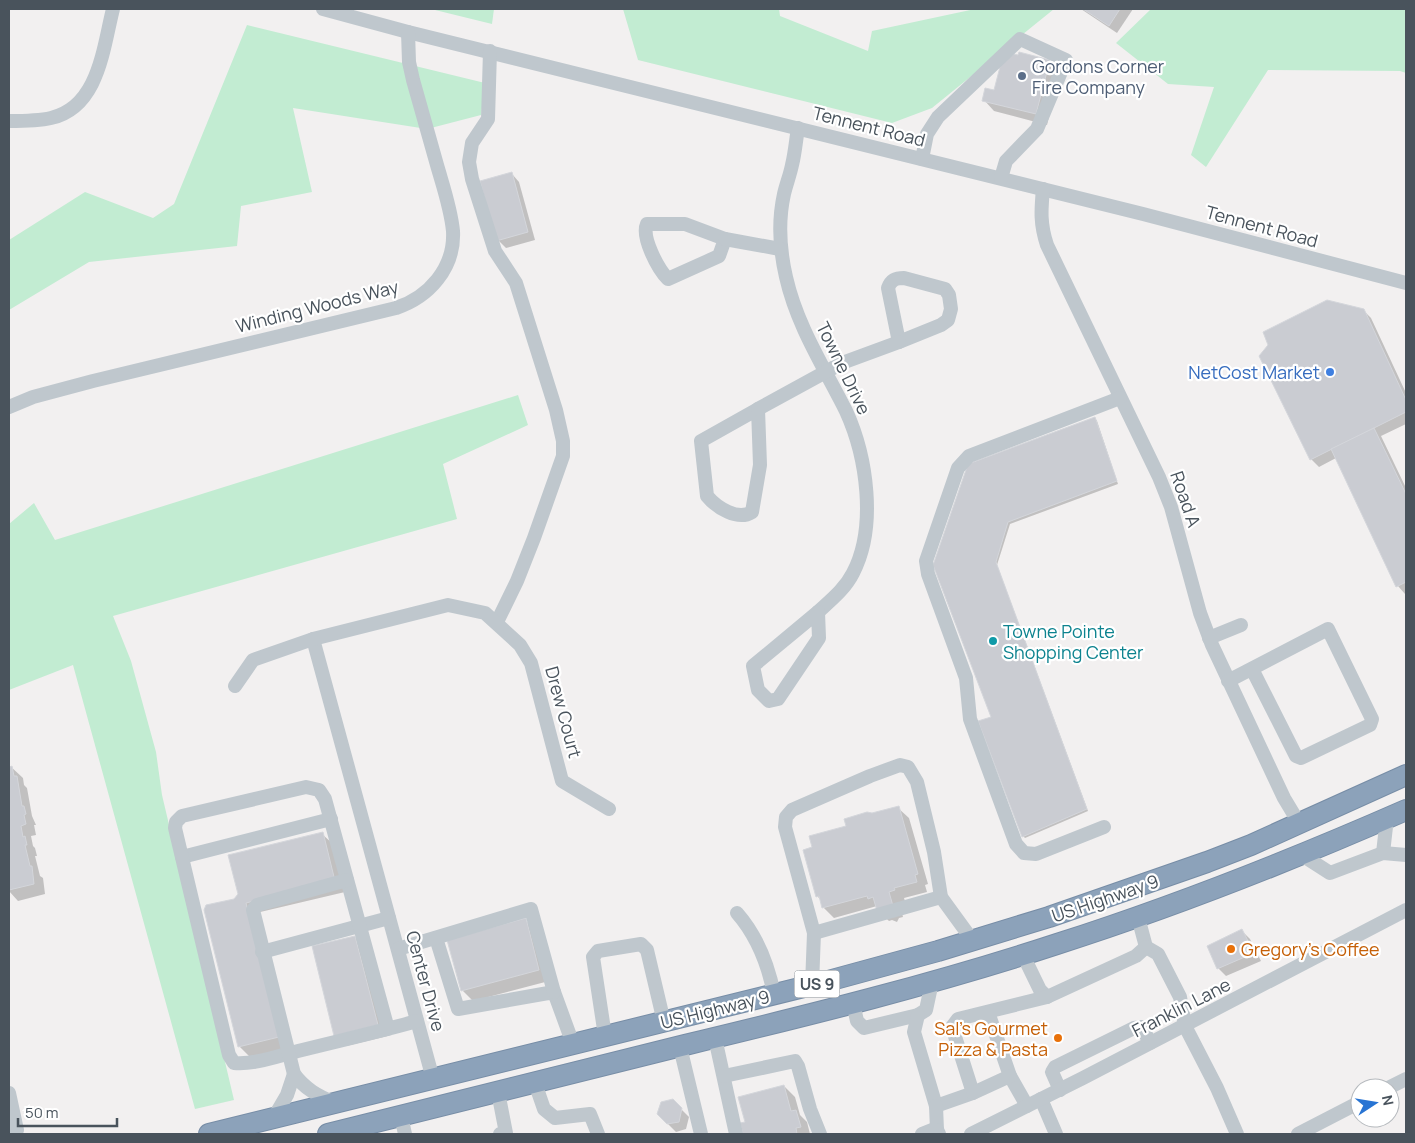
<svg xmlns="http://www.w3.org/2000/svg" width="1415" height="1143" viewBox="0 0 1415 1143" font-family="Manrope,sans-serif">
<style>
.green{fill:#c2ecd2}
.shadow{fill:#0003}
.building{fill:#caccd2;stroke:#d4d6db}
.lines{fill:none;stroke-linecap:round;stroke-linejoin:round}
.highway-casing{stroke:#778da6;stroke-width:22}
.minor{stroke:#bfc7cd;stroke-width:14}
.highway{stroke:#8ca2ba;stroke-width:20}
.service-dot{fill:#5c6f8a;stroke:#fff;stroke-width:2}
.shop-dot{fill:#3f7fe0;stroke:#fff;stroke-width:2}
.culture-dot{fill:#0f9aa8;stroke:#fff;stroke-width:2}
.food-dot{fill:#e8710a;stroke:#fff;stroke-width:2}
.labels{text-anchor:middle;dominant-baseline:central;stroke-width:4.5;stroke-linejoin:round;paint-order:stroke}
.shield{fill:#fff;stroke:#80878d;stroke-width:1}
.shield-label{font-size:16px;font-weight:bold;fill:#49535c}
.service-label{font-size:18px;fill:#4e5e75;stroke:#fff;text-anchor:start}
.street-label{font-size:18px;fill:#49535c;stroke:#fff}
.shop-label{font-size:18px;fill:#366cbe;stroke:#fff;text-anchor:end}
.culture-label{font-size:18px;fill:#0d838f;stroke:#fff;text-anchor:start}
.food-label{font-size:18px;fill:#c56008;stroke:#fff;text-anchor:start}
</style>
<rect width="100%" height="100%" fill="#f2f0f0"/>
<!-- green -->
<g class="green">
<path d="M431,9H494L492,24Z"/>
<path d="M623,9H779L780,16L868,51L872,31L975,9H1054L932,108L892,123L638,60Z"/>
<path d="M1151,9H1406V73L1400,71L1268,70L1206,167L1191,155L1214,87L1168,84L1116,43Z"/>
<path d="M247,25L485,83L481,115L427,129L293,108L312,192L241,206L237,246L89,262L9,310V240L85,192L153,218L174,204Z"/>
<path d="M518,395L528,425L443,464L457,519L113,616L131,661L156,752L162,795L234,1100L195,1109L73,665L9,690V524L34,503L55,540Z"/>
</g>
<!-- shadow -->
<g class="shadow">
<path d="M1081,9H1133L1117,33Z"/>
<path d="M1019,57L1049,62L1060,72L1047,125L994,111L984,100L994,92Z"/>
<path d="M512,174L519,182L535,240L506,248L498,240Z"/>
<path d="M1363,310L1371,318L1406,393V424L1381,436L1406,488L1405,594L1398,586L1336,458L1319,467L1311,459Z"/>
<path d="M1095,418L1097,421L1118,484L1010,524L997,565L1088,811L1025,838L1023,836L992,718L969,465Z"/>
<path d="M9,765L23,778L24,785L27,788L32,816L36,825H34L36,835L31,836L33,846L35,848L37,856H35L40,876L43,878L45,894L18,901L9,891Z"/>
<path d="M898,808L909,818L928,884L925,885L927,892L904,898L905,901L899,903L903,917L899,918L897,922L892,920L889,921L878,910L877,906L834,918L823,907L821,900L817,896L814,848L868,815Z"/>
<path d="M322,834L333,844L345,892L256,913L289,1048L250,1057L239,1046L235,901Z"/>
<path d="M525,920L536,931L549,981L473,1001L462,990Z"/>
<path d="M1242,931L1250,939L1261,961L1226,976L1218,968Z"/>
<path d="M355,937L365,948L388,1036L346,1046Z"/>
<path d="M784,1086L795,1097L800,1115L807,1122L810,1134H744L741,1124L746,1123Z"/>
<path d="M672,1100L689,1117L686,1129L676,1132L668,1124Z"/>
</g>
<!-- building -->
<g class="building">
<path d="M1083,9H1120L1109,26Z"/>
<path d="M1019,52L1050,60L1036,114L982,101L985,88L994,90L1001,63L1014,54L1018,55Z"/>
<path d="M512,172L528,232L496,241L480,181Z"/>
<path d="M1327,300L1364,309L1406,400V412L1310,460L1259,356L1268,345L1263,332Z"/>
<path d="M1095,417L1117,481L1008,522L996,562L1087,809L1022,837L978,721L991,717L933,565L968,464Z"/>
<path d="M1374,428L1406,494V582L1396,587L1331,449Z"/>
<path d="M9,764L10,767L12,766L14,776H17L22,806H24L26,814L24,815L26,824L21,826L23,837L25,836L27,845H25L30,866H32L34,884L9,890Z"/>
<path d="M899,806L918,874L915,875L917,882L894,888L895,890L889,892L893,906L877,911L873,897L868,899L867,896L822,908L819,896L816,897L803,850L812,847L809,836L846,826L844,819L867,812L872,813Z"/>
<path d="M323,832L335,881L246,903L279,1037L238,1047L204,910L206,905L234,899L238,894L228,855Z"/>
<path d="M526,918L539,970L461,991L447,940Z"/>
<path d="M1242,929L1254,953L1217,969L1207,946Z"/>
<path d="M355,936L378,1025L334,1036L312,946Z"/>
<path d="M784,1085L791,1111L796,1110L801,1127L796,1128L797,1134H743L740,1123L745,1122L738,1097Z"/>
<path d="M673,1099L682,1108L679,1122L667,1124L657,1114L661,1102Z"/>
</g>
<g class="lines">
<defs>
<g id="highway">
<path d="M209,1134L828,981L938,951L1049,917L1207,862L1251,845L1406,775"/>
<path d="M328,1134C447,1105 566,1075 685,1045C810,1015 935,984 1057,944C1176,906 1292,860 1406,810"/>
</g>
</defs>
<!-- highway casing -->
<use href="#highway" class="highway-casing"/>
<!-- minor -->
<g class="minor">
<path d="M323,9L408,32L1143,214L1406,283"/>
<path d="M490,51L488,119L472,143L469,162L472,179L495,251L516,283L556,410L563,441V456L534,538L517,581L497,622"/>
<path d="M9,121C23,121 38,121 51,118C99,107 103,48 113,9"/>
<path d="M798,128C796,140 795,153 792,165C790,175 786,185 784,194C778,221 780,251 786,277C797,326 824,367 846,411C867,457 877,527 853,573C845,589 831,600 818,612"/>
<path d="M922,159L927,134L938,117L1020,39L1066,60L1037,129L1006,161L1001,178"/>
<path d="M1043,189C1041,210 1040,224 1047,245L1159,477L1171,507L1200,613L1212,645L1284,798L1299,823"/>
<path d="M647,224H685L725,239L719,256L668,279C658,269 641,237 647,224Z"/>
<path d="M725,239L780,249"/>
<path d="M904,278L945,289L949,295L951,309L948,320L941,325L899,342L888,288C891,280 895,278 904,278Z"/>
<path d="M9,407L33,397L93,381L396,308C429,297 455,268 453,231C451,209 443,186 437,165C429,136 421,108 413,80L409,62L408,32"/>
<path d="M758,409L760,465L752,512C738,521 717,508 707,496L701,441Z"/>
<path d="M758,409L842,363L899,342"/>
<path d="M818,612L819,638L778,699L769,701L758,690L753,666Z"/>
<path d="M1209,638L1241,625"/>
<path d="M313,639L433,1079"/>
<path d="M1228,681L1328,629L1372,719L1370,725L1301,758L1296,756L1252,669"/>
<path d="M235,686L253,660L313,639L448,605L485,613L520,645L531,663L562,781L609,809"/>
<path d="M1104,827L1036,854L1024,853L1016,844L970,719L966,678L928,574L926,561L958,468L969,456L1120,398"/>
<path d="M1383,853L1387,818"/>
<path d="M1302,855L1330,873L1383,853L1406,855"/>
<path d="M182,857L331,819"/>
<path d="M737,913C758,937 768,964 774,994"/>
<path d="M1138,917L1146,947L1158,954L1180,997L1185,1026L1217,1088L1237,1134"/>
<path d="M814,933L941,897"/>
<path d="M436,938L458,1009L554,992L573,1044"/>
<path d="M398,949L531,909L554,992"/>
<path d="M262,952L389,918"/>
<path d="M1023,955L1040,990L1047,997"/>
<path d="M812,985L814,933L785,827L786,817L792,810L870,776L900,765L908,767L917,782L934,852L941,897L973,941"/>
<path d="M853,1003L857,1021L864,1028L918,1015L926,1010L932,982"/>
<path d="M988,1012L1010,1076L1027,1106"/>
<path d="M918,1015L914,1032L936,1106L973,1093L952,1027L958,1019L1047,997L1136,956L1146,947"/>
<path d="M388,1029L325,799L319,790L306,787L182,816L176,822L175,828L229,1055L234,1063C254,1065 278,1056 298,1051C338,1041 378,1032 417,1021"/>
<path d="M605,1036L593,957L598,951L641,944L647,950L664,1022"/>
<path d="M715,1038L736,1134"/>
<path d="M680,1047L701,1134"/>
<path d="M724,1076L795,1061L798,1066L810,1109L820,1134"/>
<path d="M535,1083L544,1109L555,1118L590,1114L598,1134"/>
<path d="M1388,1088L1406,1079"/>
<path d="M1060,1090L1052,1072L1055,1067L1134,1028L1142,1027L1150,1043"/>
<path d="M498,1092L506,1133L500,1134"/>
<path d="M9,1093L17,1130L9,1133"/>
<path d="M973,1093L1010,1076"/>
<path d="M1041,1099L1056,1134"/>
<path d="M335,1103C318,1096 305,1089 294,1074L253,910L257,905L347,880"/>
<path d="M936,1106L937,1130"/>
<path d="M401,1116L405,1134"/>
<path d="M273,1119L287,1095L294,1074"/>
<path d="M922,1134L932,1130H937L939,1134"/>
<path d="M971,1134L1083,1078L1406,910"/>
<path d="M1298,1134L1360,1102"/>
</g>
<!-- highway -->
<use href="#highway" class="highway"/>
</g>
<!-- markers -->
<circle class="service-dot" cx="1022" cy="76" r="5"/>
<circle class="shop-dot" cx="1330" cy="372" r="5"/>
<circle class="culture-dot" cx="993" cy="641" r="5"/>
<g class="food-dot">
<circle cx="1231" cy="949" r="5"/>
<circle cx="1058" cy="1038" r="5"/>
</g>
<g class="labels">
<!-- shield labels -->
<rect class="shield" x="794.5" y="970.5" width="45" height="27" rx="4"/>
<g class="shield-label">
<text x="817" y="984">US 9</text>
</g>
<!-- service labels -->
<g class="service-label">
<text x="1032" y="66">Gordons Corner<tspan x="1032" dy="21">Fire Company</tspan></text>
</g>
<!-- street labels -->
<g class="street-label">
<text transform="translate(869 126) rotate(14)">Tennent Road</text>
<text transform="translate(1262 226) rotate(15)">Tennent Road</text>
<text transform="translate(317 306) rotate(-14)">Winding Woods Way</text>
<text transform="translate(844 368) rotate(64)">Towne Drive</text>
<text transform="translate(1186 499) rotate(71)">Road A</text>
<text transform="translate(564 712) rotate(75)">Drew Court</text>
<text transform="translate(1105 898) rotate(-19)">US Highway 9</text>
<text transform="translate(426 981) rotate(75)">Center Drive</text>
<text transform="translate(1181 1007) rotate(-27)">Franklin Lane</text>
<text transform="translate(715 1009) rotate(-14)">US Highway 9</text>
</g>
<!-- shop labels -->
<g class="shop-label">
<text x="1320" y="372">NetCost Market</text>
</g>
<!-- culture labels -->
<g class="culture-label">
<text x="1003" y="631">Towne Pointe<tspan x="1003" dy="21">Shopping Center</tspan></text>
</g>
<!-- food labels -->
<g class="food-label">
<text x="1241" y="949">Gregory's Coffee</text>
<text x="1048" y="1028" text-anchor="end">Sal's Gourmet<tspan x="1048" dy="21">Pizza &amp; Pasta</tspan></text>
</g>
</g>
<!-- border -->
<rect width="1415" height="1143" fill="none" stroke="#49535c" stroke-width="20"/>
<!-- north arrow -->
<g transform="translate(1375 1103) rotate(78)"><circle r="24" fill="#ffffff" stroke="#b6babe"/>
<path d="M0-4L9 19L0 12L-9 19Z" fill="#2874d3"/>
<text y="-8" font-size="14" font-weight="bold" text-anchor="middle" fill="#49535c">N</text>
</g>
<!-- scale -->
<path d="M18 1118v8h99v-8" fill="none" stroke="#49535c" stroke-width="2.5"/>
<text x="25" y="1118" font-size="15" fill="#49535c" stroke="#ffffff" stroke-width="4" paint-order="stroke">50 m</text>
</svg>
